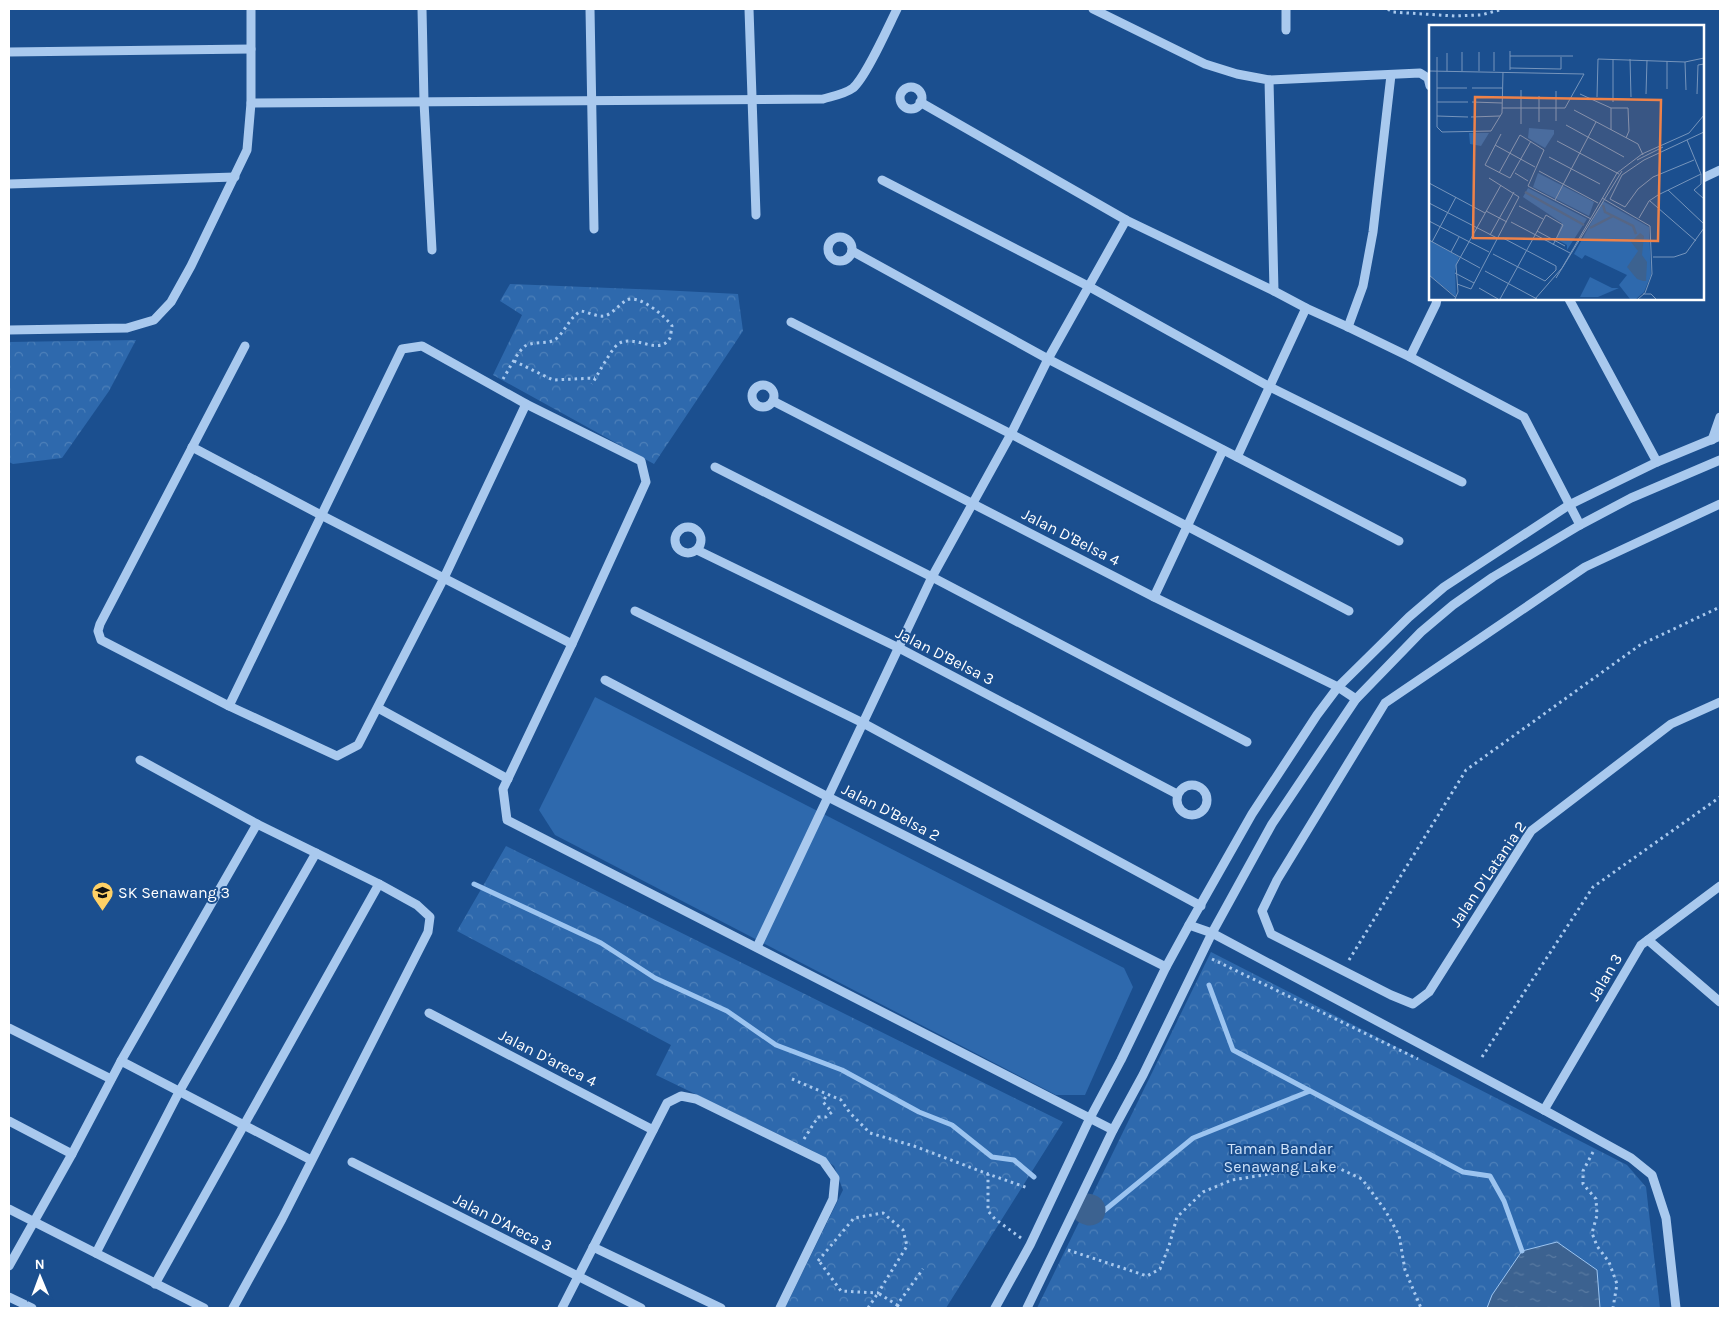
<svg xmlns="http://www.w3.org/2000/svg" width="1729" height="1317" viewBox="0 0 1729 1317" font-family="Karla,sans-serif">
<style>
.park{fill:url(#park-crowns)}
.pitch{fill:#2e69ad}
.water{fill:url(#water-ripples);stroke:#9cc4f0}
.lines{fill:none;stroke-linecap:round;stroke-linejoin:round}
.stream{stroke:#9cc4f0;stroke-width:5}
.river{stroke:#3c6290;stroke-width:31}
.path{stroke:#a9c9ee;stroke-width:3;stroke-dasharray:2.5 4;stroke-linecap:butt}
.minor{stroke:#a9c9ee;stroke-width:9}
.labels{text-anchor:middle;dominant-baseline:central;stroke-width:4;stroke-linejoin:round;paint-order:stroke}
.street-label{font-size:16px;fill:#fff;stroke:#1b4f8f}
.poi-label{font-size:16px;fill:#fff;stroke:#1b4f8f;text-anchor:start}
.park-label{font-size:16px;fill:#cfe3fa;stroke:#1b4f8f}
.inset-river{fill:none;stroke:#3c6290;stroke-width:2.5}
.inset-road{fill:none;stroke:#7695bc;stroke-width:1}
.view{fill:#ee8249;fill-opacity:0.15;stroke:#ee8249;stroke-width:2.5}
.inset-edge{fill:none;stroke:#fff;stroke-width:2.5}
</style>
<defs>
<pattern id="park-crowns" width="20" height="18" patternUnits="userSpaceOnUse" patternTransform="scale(1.25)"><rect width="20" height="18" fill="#2e69ad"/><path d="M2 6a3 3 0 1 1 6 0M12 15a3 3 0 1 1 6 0" fill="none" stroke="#4d80b9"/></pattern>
<pattern id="water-ripples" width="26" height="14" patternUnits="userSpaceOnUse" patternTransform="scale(1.25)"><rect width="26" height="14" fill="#3c6290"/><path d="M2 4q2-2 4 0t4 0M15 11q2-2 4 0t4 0" fill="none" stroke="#597aa1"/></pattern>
</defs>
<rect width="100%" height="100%" fill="#1b4f8f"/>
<!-- park -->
<g class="park">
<path d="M510,284L661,290L738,294L743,331L654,464L493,375L522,315L500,301Z"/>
<path d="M136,340L109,391L62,458L13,464L9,462V342Z"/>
<path d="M506,846L1063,1122L946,1308H785L843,1190L834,1166L813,1151L656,1075L671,1045L457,931Z"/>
<path d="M1211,952L1627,1165L1646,1187L1660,1308H1037Z"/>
</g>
<!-- pitch -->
<path class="pitch" d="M595,697L1124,968L1133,987L1085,1095H1056L555,835L539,810Z"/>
<!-- water -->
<path class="water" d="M1557,1242L1597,1270L1600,1308H1487L1492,1295L1522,1251Z"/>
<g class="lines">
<!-- stream -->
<g class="stream">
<path d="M474,884L601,943L655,978L727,1011L776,1045L842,1070L919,1112L952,1125L992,1157L1014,1160L1034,1177"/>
<path d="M1209,985L1233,1050L1463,1172L1490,1176L1504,1201L1522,1251"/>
<path d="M1090,1210L1100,1214L1193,1138L1310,1091"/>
</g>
<!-- river -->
<path class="river" d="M1087,1209L1090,1210"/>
<!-- path -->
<g class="path">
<path d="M1388,9L1392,12L1455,16L1481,15L1503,9"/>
<path d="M514,361L553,380L595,378"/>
<path d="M503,379C508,371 518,351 525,346C536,340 550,346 558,337C567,328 570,317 581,311C588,312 597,317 604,316C613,314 619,304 627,300C639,294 665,316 672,326C671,329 671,335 670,338C659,357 634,333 618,344C612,348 597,376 592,384"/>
<path d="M1212,959L1418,1059"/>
<path d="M1349,960L1466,770L1640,645L1720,607"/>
<path d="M1482,1057L1593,887L1720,797"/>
<path d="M792,1079L841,1100L850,1113L870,1133L914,1146L988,1174"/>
<path d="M804,1139L818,1117H826L832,1112L823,1102L827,1094"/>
<path d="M1593,1152L1583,1171V1184L1596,1199L1597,1215L1592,1233L1597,1246L1609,1262L1617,1284L1613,1308"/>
<path d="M1021,1238L995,1219L988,1211V1174L1028,1188"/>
<path d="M1068,1250L1147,1276L1160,1269L1169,1246L1177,1217L1203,1192L1232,1180L1288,1171L1334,1166L1362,1179L1385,1210L1399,1235L1405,1270L1421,1308"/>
<path d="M818,1261L854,1218L883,1213L903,1230L907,1246L878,1293L841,1291L819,1261"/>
<path d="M897,1305L901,1308"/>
<path d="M868,1308L878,1293L897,1305L923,1269"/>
</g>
<!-- minor -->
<g class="minor">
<path d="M422,9L424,102L432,250"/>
<path d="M590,9L594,229"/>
<path d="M749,9L756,215"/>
<path d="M1093,9L1205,64L1237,74L1269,80L1274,291"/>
<path d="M1286,9V30"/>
<path d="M9,52L251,49"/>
<path d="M1269,80L1420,73L1428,78L1430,86"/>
<circle cx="911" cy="98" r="11"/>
<path d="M920,102L1126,220L1274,291L1306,308L1348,327L1410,357L1524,417L1580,525"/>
<path d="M251,103L823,99C833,96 845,94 853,88C866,77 888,27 897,9"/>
<path d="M1703,178L1720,170"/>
<path d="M882,180L1088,286L1270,387L1462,482"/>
<path d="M9,184L235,177"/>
<circle cx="840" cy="249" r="12"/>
<path d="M852,251L1048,359L1399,541"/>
<path d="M1569,299L1657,462"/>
<path d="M791,322L1011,434L1349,611"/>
<path d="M1348,327L1363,286L1373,232L1391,75"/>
<path d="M9,330L127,328L154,320L171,302L191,266L247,150L251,103V9"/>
<path d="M245,346L100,624L98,631L101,640L229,706L337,756L358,745L444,578L526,404"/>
<path d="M1410,357L1436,304L1437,299"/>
<circle cx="763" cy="396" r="11"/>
<path d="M773,401L1154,597L1338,687L1356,699"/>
<path d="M1712,440L1720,417"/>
<path d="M192,447L321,515L572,644"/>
<path d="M1237,457L1306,308"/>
<path d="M715,467L932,577L1247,742"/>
<path d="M1720,504L1585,567L1385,703L1277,880L1262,911L1271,934L1391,995L1413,1004L1429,992L1531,831L1671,724L1720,702"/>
<circle cx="688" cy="540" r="13"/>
<path d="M697,550L899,648L1177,794"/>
<path d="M1154,597L1223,450"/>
<path d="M635,611L863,723L1201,906"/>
<path d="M605,680L828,797L1166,967"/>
<path d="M229,706L402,349L422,346L526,404L641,461L646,482L572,644L503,789L507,820L1113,1130"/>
<path d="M378,708L508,779"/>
<path d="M140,760L257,824L379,884L417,905L430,917L428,932L282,1219L233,1308"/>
<circle cx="1192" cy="800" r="15"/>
<path d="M1189,925L1212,933L1544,1110L1631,1158L1652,1175L1666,1218L1676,1308"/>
<path d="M1648,940L1720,1002"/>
<path d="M757,947L932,577L1011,434L1048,359L1126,220"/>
<path d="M429,1013L653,1130"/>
<path d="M9,1028L111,1079"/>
<path d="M121,1061L311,1160"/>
<path d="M1544,1110L1641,945L1720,886"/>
<path d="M9,1121L72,1154"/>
<path d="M352,1162L641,1308"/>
<path d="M9,1209L204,1308"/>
<path d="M593,1247L721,1308"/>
<path d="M96,1253L179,1092L316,853"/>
<path d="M9,1266L72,1154L121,1061L257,824"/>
<path d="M155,1284L379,884"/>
<path d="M9,1297L32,1308"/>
<path d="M562,1308L667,1103L681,1096L696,1099L823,1161L835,1178L833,1199L780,1308"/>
<path d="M995,1308L1030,1245L1090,1118L1121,1060L1166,967L1189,925L1252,814L1317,715L1338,687L1409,617L1444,587L1569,505L1657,462L1720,436"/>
<path d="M1027,1308L1113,1130L1143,1075L1212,933L1272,824L1356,699L1421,632L1453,605L1493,577L1580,525L1631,498L1720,460"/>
</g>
</g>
<!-- icons -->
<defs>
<symbol id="school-pin" viewBox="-11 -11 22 30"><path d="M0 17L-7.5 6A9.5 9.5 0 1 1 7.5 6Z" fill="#ffd166" stroke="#1b4f8f"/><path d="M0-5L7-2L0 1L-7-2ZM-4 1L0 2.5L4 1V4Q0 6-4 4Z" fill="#111"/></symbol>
</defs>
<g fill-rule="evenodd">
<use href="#school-pin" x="90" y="880" width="25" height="34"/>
</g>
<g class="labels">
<!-- street labels -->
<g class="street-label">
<text transform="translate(1071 537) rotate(27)">Jalan D'Belsa 4</text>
<text transform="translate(945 656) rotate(27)">Jalan D'Belsa 3</text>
<text transform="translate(891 812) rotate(27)">Jalan D'Belsa 2</text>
<text transform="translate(1488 874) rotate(-56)">Jalan D’Latania 2</text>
<text transform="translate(1605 977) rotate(-60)">Jalan 3</text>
<text transform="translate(548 1058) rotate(27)">Jalan D'areca 4</text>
<text transform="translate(503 1222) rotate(27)">Jalan D'Areca 3</text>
</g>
<!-- poi labels -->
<g class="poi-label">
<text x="118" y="892">SK Senawang 3</text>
</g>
<!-- park labels -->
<g class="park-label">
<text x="1280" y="1148">Taman Bandar<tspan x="1280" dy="18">Senawang Lake</tspan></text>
</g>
</g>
<!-- overview -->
<g transform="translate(1429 25)">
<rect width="275" height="275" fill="#1b4f8f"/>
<path d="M100,103L125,105V109L116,123L99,113ZM60,108L52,121L41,119L40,108ZM99,163L158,194L138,225V220L127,214L133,198L94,172ZM174,176L220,202L222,250L215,267L207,274H201L190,260L198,250L156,230L153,234L145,229ZM0,215L30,232L26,246L27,272L0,250ZM161,252L183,263H190L169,272H151Z" fill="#2e69ad"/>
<path d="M109,148L165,177L160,191L104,162Z" fill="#2e69ad"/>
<path d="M211,208L215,211L213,230L218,237L217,256H214L208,254L198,242L209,226L202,217Z" fill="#3c6290"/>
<path class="inset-river" d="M96,167L155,200M174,180L176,187L204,201L207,209M161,203L184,191"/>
<path class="inset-road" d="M33,27V46M50,27V46M65,27V46M18,28V46M81,31H144M8,32V102L13,107L62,106L73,88L74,47M201,34L202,72M238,36V64M256,37L257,65M81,43L132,44V32M81,45V26M0,46L155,49L136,83H73M8,63H38M43,63H73M92,65V99M127,66V96M151,69L182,83V105M217,69L218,35M268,69L269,40L275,39M110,71V97M168,72L169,34L256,37L275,33M8,77H39M43,77L73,78M184,77V34M182,83H199L200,106L197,113M145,85L209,119L214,130M8,91L39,92M42,92L71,91M137,100L195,132M72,109L56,140L81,153L102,116M258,115L272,149V159L265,165L275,174M128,116L190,149M66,120L106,142M120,132L171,159M208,135L234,122M265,135L224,152L209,164L196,182L181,174L193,150L215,135L275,107M110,146L169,178M70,148L91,110L115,125L99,161L162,194M86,148L99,156M0,158L56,188M239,165L275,199M173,173L221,201L223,249L216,268L209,274M126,175L167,97M221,176L267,216M0,178L68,213M90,181L114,194M57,186L78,197M210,193L220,176L229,170L272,149M0,196L60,227M82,197L141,228M108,206L136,221M61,210L85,167M0,215L51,243M3,217L27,172M22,227L30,212M64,229L116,256L127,245V241L74,213M224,232H245L257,228L275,203M56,246L108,274M26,248L45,258M0,250L26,272M127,253L193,146M28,259L42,264L90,172L60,153M50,263L69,274M214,269H222L227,274M26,274L29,267L27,240L72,160M71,274L117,190L134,200L124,220M106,274L133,243L188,148L213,129L260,108L275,90"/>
<path class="view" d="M46,72L232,75L229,216L44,213Z"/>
<rect width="275" height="275" class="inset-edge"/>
</g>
<!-- border -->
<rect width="1729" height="1317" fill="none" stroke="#ffffff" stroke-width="20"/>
<!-- north arrow -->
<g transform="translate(40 1277) rotate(359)" stroke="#1b4f8f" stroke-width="4" paint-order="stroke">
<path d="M0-4L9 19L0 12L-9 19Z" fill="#ffffff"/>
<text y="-8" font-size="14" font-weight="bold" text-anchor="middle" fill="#ffffff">N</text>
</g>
</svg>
